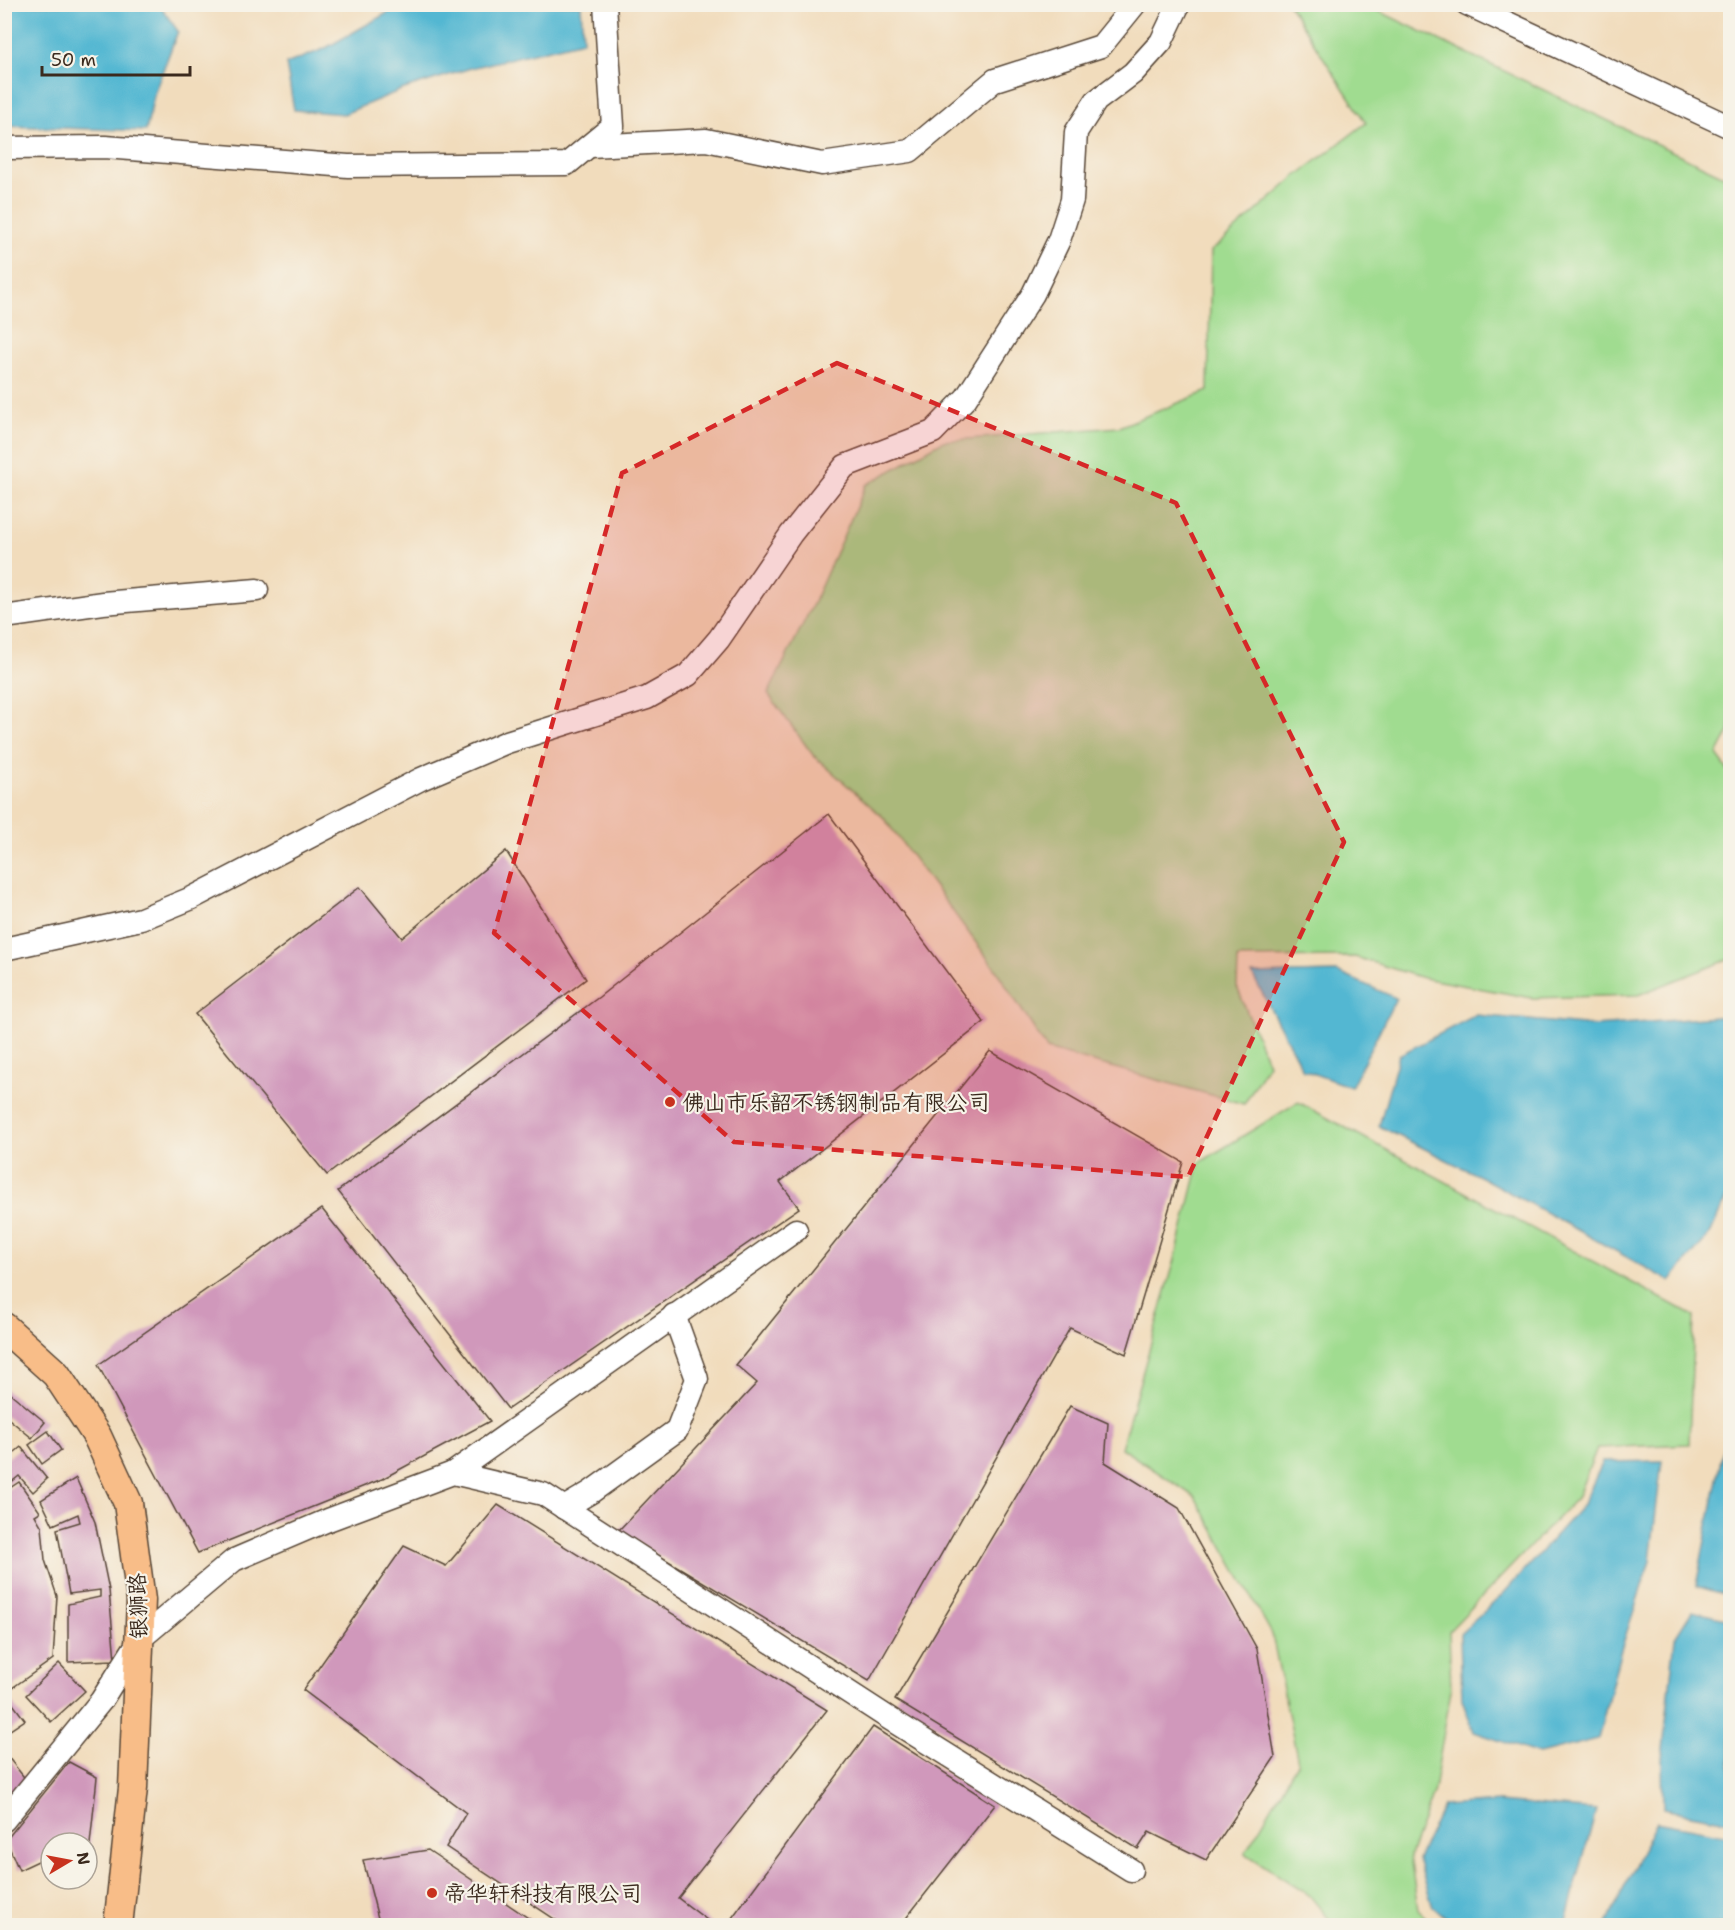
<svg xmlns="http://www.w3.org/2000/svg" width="1735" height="1930" viewBox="0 0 1735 1930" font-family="'Shantell Sans','LXGW WenKai TC',sans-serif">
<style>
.green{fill:#a0dc90;stroke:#6e8357;stroke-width:1.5}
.water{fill:#53b7d2;stroke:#477078;stroke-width:1.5}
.building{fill:#d098bb}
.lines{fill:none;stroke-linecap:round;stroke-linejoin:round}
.minor-casing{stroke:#564536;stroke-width:25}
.major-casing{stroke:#564536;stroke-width:31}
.minor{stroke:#fff;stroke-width:22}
.major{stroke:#f8bd88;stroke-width:28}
.marked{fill:#d62828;fill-opacity:0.2;stroke:#d62828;stroke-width:4.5;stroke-dasharray:12 8;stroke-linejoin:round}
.poi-dot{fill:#c8321e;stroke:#f7f3e8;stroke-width:2}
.labels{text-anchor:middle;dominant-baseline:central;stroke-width:4.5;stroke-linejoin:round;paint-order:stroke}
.poi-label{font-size:22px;fill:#3b2a1e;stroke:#f7f3e8;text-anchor:start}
.street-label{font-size:22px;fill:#3b2a1e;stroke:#f7f3e8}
</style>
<rect width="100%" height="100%" fill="#f7f3e8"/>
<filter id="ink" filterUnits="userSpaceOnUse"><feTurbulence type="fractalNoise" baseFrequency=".0167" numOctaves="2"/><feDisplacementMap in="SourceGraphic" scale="12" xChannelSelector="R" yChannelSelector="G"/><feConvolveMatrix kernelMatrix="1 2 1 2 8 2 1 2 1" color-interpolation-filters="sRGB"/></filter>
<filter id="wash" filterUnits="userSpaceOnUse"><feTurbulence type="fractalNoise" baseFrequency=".008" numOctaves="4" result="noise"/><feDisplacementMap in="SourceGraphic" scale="24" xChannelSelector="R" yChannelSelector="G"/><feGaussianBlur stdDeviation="1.35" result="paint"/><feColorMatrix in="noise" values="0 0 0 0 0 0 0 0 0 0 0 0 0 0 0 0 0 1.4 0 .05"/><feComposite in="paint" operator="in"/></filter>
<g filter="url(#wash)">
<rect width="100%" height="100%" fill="#f1dcbc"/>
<!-- green -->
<g class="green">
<path d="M1289,5H1366L1730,179V730L1717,755L1730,773V959L1638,995L1532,998L1423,978L1355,957L1238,958L1237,987L1268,1064L1244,1104L1047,1049L994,967L883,817L813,755L768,694L814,602L866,485L943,441L1119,427L1208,391L1211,251L1295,177L1366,123Z"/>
<path d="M1298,1102L1694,1316L1689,1444L1597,1448L1577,1498L1449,1631L1451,1690L1446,1720L1434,1790L1410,1856L1418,1910L1434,1925H1334L1310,1896L1245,1853L1298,1762L1272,1634L1195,1497L1121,1448L1176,1256L1199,1163Z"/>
</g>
<!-- water -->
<g class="water">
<path d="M148,4L160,6L178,31L155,91L146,131L5,126V5Z"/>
<path d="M403,4L581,5L583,41L471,68L401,90L344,114L294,110L286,64L324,49Z"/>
<path d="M1337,972L1396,998L1351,1087L1303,1070L1252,974Z"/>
<path d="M1476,1015L1594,1026L1730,1016V1189L1710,1234L1670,1281L1483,1178L1379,1126L1399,1055Z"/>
<path d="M1726,1434L1730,1435V1596L1696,1586Z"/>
<path d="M1662,1461L1650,1561L1620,1653L1598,1739L1539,1754L1474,1732L1462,1699L1460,1634L1502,1595L1582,1506L1603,1462Z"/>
<path d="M1692,1611L1730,1620V1821L1663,1809L1662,1759L1675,1638Z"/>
<path d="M1499,1802L1596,1810L1565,1925H1454L1433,1907L1418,1859L1443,1806Z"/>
<path d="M1656,1822L1730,1836V1925H1606Z"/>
</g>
<g id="blocks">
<!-- building -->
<g class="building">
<path d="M829,814L984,1022L780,1182L799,1208L508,1409L338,1191L599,997Z"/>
<path d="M506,851L586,979L327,1175L195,1014L360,887L402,938Z"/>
<path d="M990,1051L1183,1162L1126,1354L1070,1328L869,1681L618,1531L757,1383L736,1365Z"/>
<path d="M322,1209L490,1421L382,1479L198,1553L98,1365Z"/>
<path d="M4,1388L45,1422L32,1438L4,1415Z"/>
<path d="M1070,1406L1108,1423L1105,1462L1179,1508L1257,1649L1275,1757L1206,1860L1149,1832L1138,1849L895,1700Z"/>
<path d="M48,1431L61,1450L42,1464L29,1445Z"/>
<path d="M21,1447L47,1479L33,1492L19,1476L4,1488V1461Z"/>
<path d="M76,1478L95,1522L109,1590L115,1660L68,1662V1604L100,1597V1590L69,1594L57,1529L80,1522L78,1514L53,1525L41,1500Z"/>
<path d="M19,1482L40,1512L35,1515L42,1527L45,1560L57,1596L53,1659L12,1688L4,1676V1492Z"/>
<path d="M498,1505L827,1710L678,1898L715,1926H565L446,1847L466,1813L303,1690L404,1546L446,1566Z"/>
<path d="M59,1663L85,1691L51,1722L26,1695Z"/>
<path d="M4,1692L25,1720L4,1734Z"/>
<path d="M873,1727L995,1805L900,1926H726Z"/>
<path d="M4,1752L27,1781L4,1812Z"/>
<path d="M69,1762L97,1777L89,1854L87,1843H51V1855L19,1870L6,1840Z"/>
<path d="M428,1850L540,1926H380L363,1860Z"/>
</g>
</g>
</g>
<g filter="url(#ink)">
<use href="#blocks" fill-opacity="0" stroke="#564536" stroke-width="1.5"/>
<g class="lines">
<defs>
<g id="minor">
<path d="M1467,4L1730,127"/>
<path d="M590,146L706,140L822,164L910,151L995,80L1101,46L1135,4"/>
<path d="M4,148L105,147L348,166L567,164L613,126L605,4"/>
<path d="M4,617L103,603L257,590"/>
<path d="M4,949L141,919L192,898L421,779L507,742L647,698L688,675L719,639L791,534L845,466L933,432L966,398L1033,294L1059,240L1072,200L1076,132L1096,101L1133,73L1161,42L1179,4"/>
<path d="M453,1473L796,1230"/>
<path d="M564,1508L591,1492L677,1430L697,1379L674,1315"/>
<path d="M4,1820L101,1701L140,1639L234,1560L328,1520L453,1473L543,1494L890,1719L1131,1870"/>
</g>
<path id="major" d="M4,1327L56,1374L97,1436L128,1503L141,1600L133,1788L118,1926"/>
</defs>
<!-- minor casing -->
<use href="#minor" class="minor-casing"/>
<!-- major casing -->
<use href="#major" class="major-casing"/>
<!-- minor -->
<use href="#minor" class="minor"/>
<!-- major -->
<use href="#major" class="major"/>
</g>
</g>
<!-- marked area -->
<path class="marked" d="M837,363L1176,503L1344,842L1188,1177L734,1142L494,933L622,473Z"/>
<!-- markers -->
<g class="poi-dot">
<circle cx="670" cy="1102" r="6"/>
<circle cx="432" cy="1893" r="6"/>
</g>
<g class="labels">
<!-- poi labels -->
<g class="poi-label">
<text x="682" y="1102">佛山市乐韶不锈钢制品有限公司</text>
<text x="444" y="1893">帝华轩科技有限公司</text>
</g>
<!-- street labels -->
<g class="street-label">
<text transform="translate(138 1606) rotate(-92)">银狮路</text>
</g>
</g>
<!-- margin -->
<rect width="1735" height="1930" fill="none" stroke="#f7f3e8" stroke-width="24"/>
<!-- north arrow -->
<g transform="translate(69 1861) rotate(80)"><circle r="28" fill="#f7f3e8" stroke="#aca397" stroke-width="1.5"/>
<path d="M0-4.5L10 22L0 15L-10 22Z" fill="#c8321e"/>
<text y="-9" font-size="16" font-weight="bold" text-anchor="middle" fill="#3b2a1e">N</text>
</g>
<!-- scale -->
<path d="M42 66v9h148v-9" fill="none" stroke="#3b2a1e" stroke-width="3"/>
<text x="51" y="66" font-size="18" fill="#3b2a1e" stroke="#f7f3e8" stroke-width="4.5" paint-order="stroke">50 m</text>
</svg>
